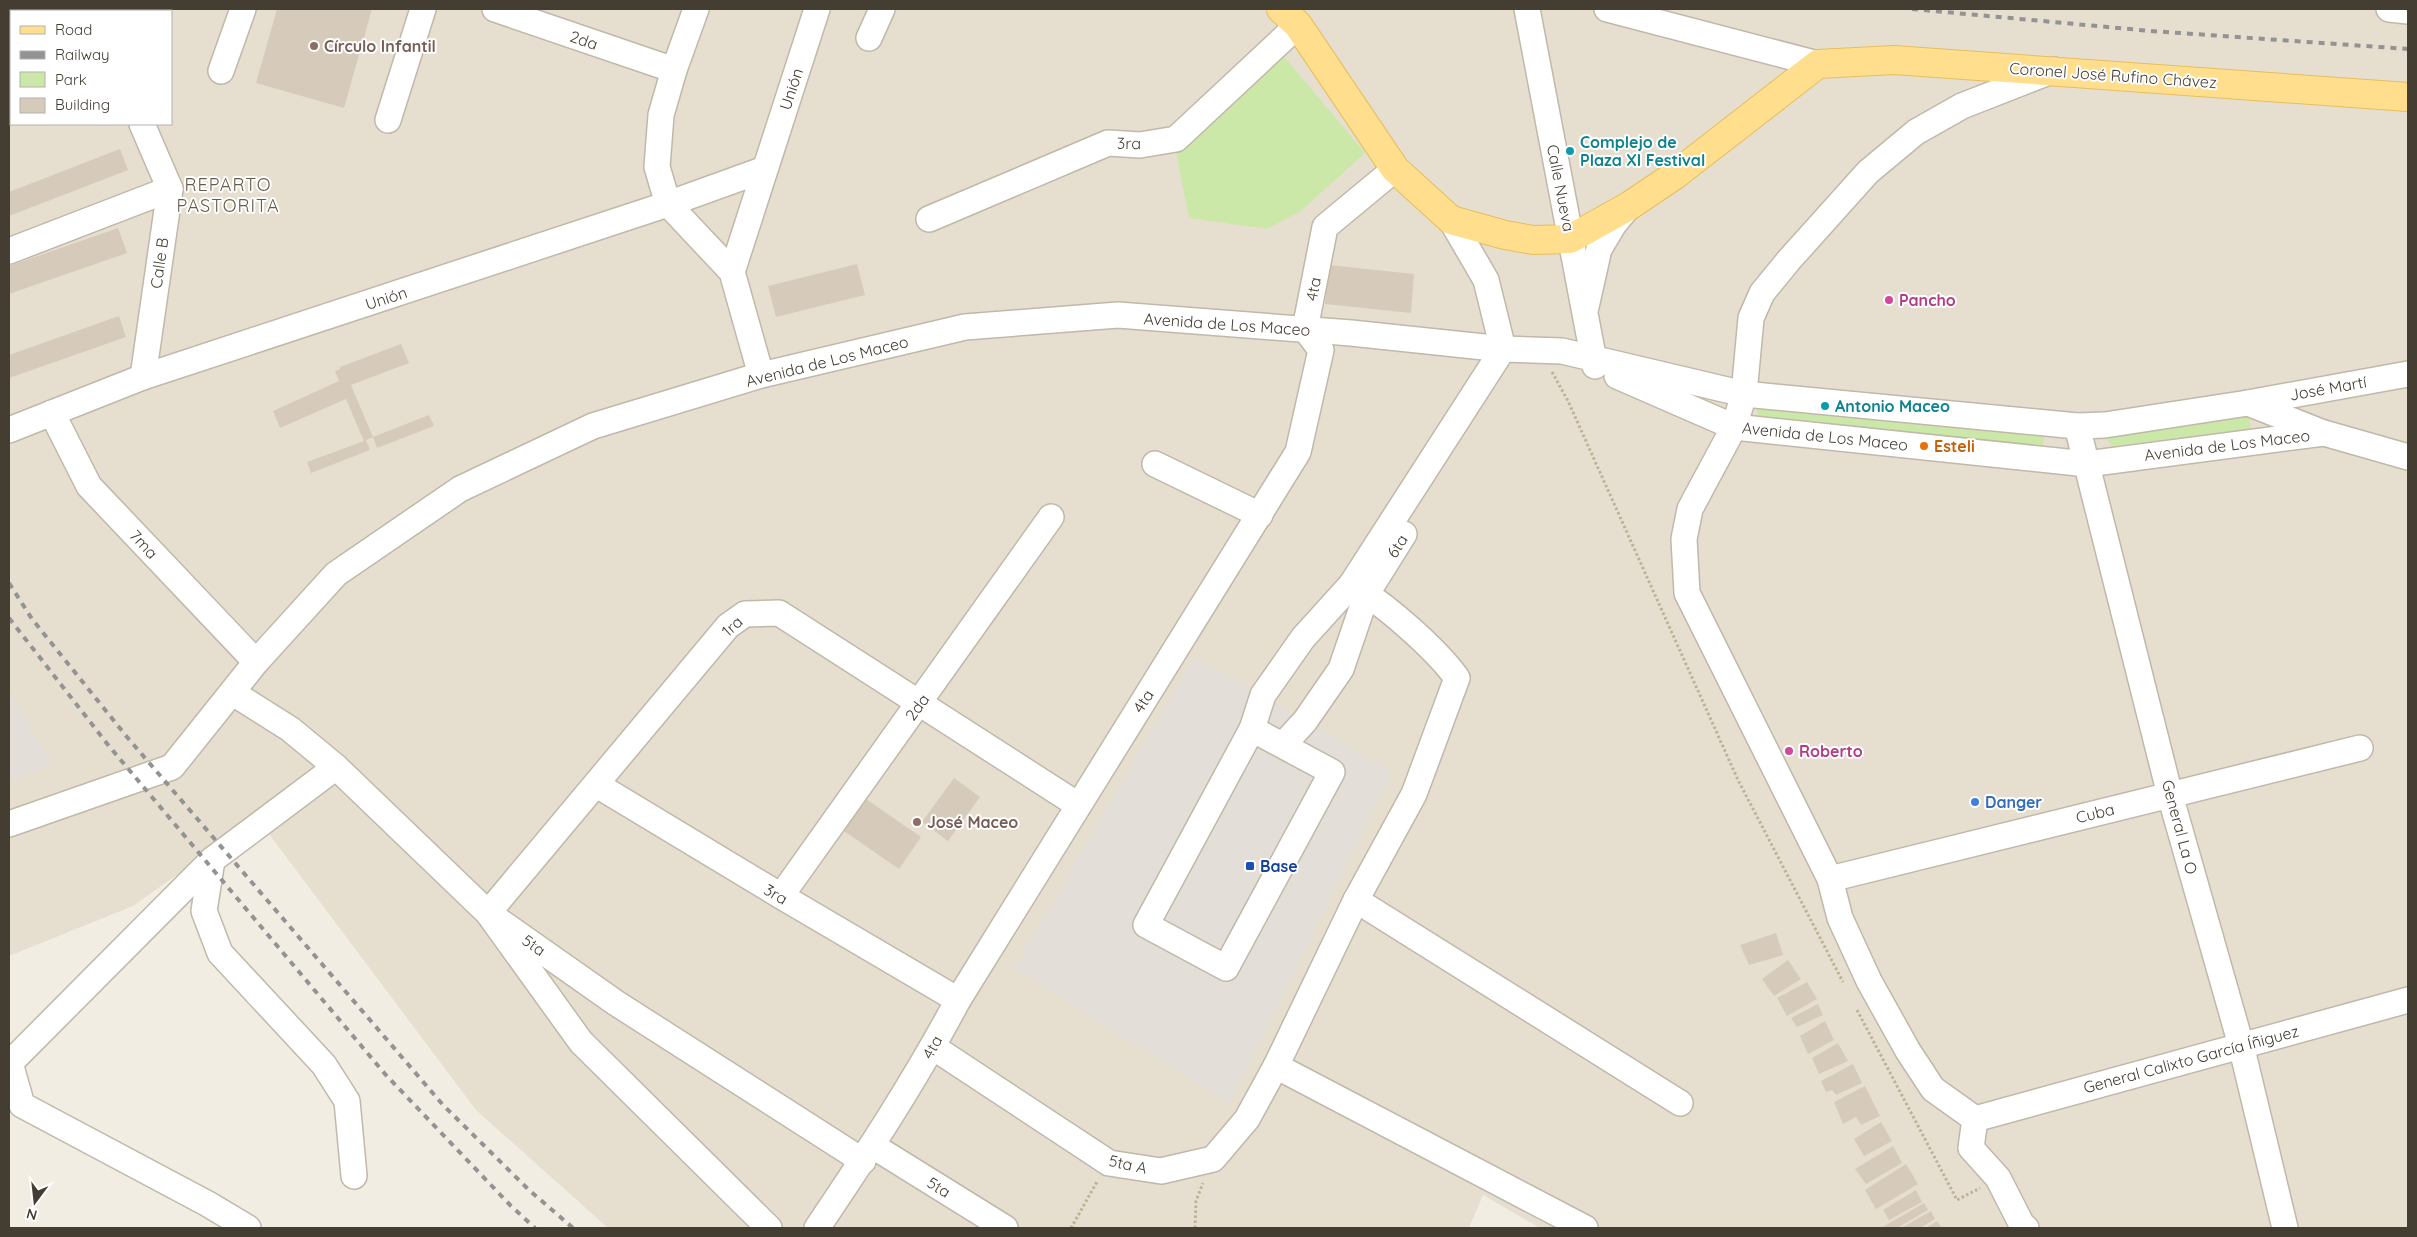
<svg xmlns="http://www.w3.org/2000/svg" width="2417" height="1237" viewBox="0 0 2417 1237" font-family="Quicksand,sans-serif">
<style>
.residential{fill:#e6dfd0;fill-rule:evenodd}
.industrial{fill:#e3ded7}
.education{fill:#ebe2cb}
.green{fill:#cbe8a9}
.building{fill:#d6cbba}
.lines{fill:none;stroke-linecap:round;stroke-linejoin:round}
.minor-casing{stroke:#c0b8a8;stroke-width:28}
.major-casing{stroke:#e6bd5c;stroke-width:30}
.path{stroke:#bfb195;stroke-width:3;stroke-dasharray:2.5 2.5;stroke-linecap:butt}
.minor{stroke:#fff;stroke-width:25}
.major{stroke:#ffdf8d;stroke-width:28}
.rail{stroke:#939393;stroke-width:4;stroke-dasharray:6 6;stroke-linecap:butt}
.education-dot{fill:#8d6e63;stroke:#fff;stroke-width:2}
.culture-dot{fill:#0f9aa8;stroke:#fff;stroke-width:2}
.hotel-dot{fill:#d1479c;stroke:#fff;stroke-width:2}
.food-dot{fill:#e8710a;stroke:#fff;stroke-width:2}
.shop-dot{fill:#3f7fe0;stroke:#fff;stroke-width:2}
.transit-dot{fill:#1a4fb4;stroke:#fff;stroke-width:2}
.labels{text-anchor:middle;dominant-baseline:central;stroke-width:4;stroke-linejoin:round;paint-order:stroke}
.street-label{font-size:16px;fill:#433d32;stroke:#fff}
.education-label{font-size:16px;font-weight:bold;fill:#785e54;stroke:#fff;text-anchor:start}
.culture-label{font-size:16px;font-weight:bold;fill:#0d838f;stroke:#fff;text-anchor:start}
.hotel-label{font-size:16px;font-weight:bold;fill:#b23c85;stroke:#fff;text-anchor:start}
.food-label{font-size:16px;font-weight:bold;fill:#c56008;stroke:#fff;text-anchor:start}
.shop-label{font-size:16px;font-weight:bold;fill:#366cbe;stroke:#fff;text-anchor:start}
.transit-label{font-size:16px;font-weight:bold;fill:#164399;stroke:#fff;text-anchor:start}
.neighbourhood-label{font-size:18px;letter-spacing:1px;fill:#665b49;stroke:#fff}
</style>
<rect width="100%" height="100%" fill="#f2ede2"/>
<!-- residential -->
<path class="residential" d="M9,9H2408V1228H1540L1483,1195L1469,1228H608L476,1110L257,818L133,906L9,956ZM11,11H171V124H11Z"/>
<!-- industrial -->
<g class="industrial">
<path d="M1194,658L1263,695L1392,771L1229,1104L1014,968Z"/>
<path d="M9,690L53,765L9,781Z"/>
</g>
<!-- education -->
<path class="education" d="M9,9H110L109,11H11V107L9,106Z"/>
<!-- green -->
<g class="green">
<path d="M1281,53L1365,153L1301,211L1267,229L1189,218L1175,148Z"/>
<path d="M1762,404L2034,433L2044,437L2043,451L1759,417L1757,410Z"/>
<path d="M2238,414L2249,418L2251,426L2247,431L2112,446L2109,443L2107,437Z"/>
</g>
<!-- building -->
<g class="building">
<path d="M9,9H59L58,11H11V32H9Z"/>
<path d="M277,9H372L344,108L256,83Z"/>
<path d="M120,149L128,170L9,216V192Z"/>
<path d="M118,228L127,253L9,294V266Z"/>
<path d="M857,264L865,295L776,317L768,286Z"/>
<path d="M1329,265L1414,274L1411,313L1325,304Z"/>
<path d="M119,316L126,337L9,378V355Z"/>
<path d="M401,344L409,363L351,385L373,437L429,415L434,426L377,448L373,437L366,440L370,450L311,473L307,462L364,441L346,399L280,428L273,411L339,381L335,371L340,369V367Z"/>
<path d="M954,778L980,797L948,841L922,822Z"/>
<path d="M866,799L921,837L899,869L844,831Z"/>
<path d="M1776,933L1783,955L1749,965L1740,945Z"/>
<path d="M1788,960L1801,979L1774,996L1762,979Z"/>
<path d="M1807,982L1817,999L1787,1016L1777,998Z"/>
<path d="M1818,1004L1823,1015L1797,1027L1791,1018Z"/>
<path d="M1825,1021L1834,1040L1808,1054L1800,1036Z"/>
<path d="M1838,1043L1848,1061L1819,1074L1812,1058Z"/>
<path d="M1853,1064L1862,1083L1836,1095L1832,1090L1826,1092L1821,1081Z"/>
<path d="M1865,1086L1880,1116L1861,1125L1856,1117L1843,1124L1834,1102Z"/>
<path d="M1881,1122L1892,1141L1864,1156L1854,1139Z"/>
<path d="M1893,1146L1902,1163L1866,1184L1855,1169Z"/>
<path d="M1906,1164L1918,1184L1876,1209L1865,1190Z"/>
<path d="M1916,1190L1922,1202L1889,1220L1883,1210Z"/>
<path d="M1924,1203L1928,1210L1897,1228H1881Z"/>
<path d="M1931,1211L1935,1219L1920,1228H1901Z"/>
<path d="M1937,1221L1942,1228H1926Z"/>
</g>
<g class="lines">
<defs>
<g id="minor">
<path d="M495,9L674,70"/>
<path d="M696,9L674,70L661,115L657,167L668,204L732,272L761,375"/>
<path d="M1527,9L1595,366"/>
<path d="M1607,9L1818,64"/>
<path d="M2389,9L2408,11"/>
<path d="M132,11L133,9"/>
<path d="M869,38L882,9"/>
<path d="M221,71L243,9"/>
<path d="M388,120L423,9"/>
<path d="M142,124L170,189L143,377"/>
<path d="M929,219L1108,143L1140,145L1176,139L1298,25"/>
<path d="M9,251L170,189"/>
<path d="M732,272L817,9"/>
<path d="M1586,307L1599,249L1614,224L1629,206"/>
<path d="M1617,376L1734,427L2087,464L2324,433L2408,457"/>
<path d="M2248,403L2321,432"/>
<path d="M52,413L89,486L256,662"/>
<path d="M2077,426L2170,795L2241,1045L2285,1228"/>
<path d="M9,430L143,377L668,204L765,169"/>
<path d="M1155,464L1260,515"/>
<path d="M233,693L290,729L336,767L488,913L616,1003L863,1161"/>
<path d="M1252,729L1332,772L1226,968L1146,925Z"/>
<path d="M1252,729L1263,695L1303,638L1351,585L1503,349L1486,280L1451,220"/>
<path d="M1283,745L1305,721L1341,669L1367,593L1404,534"/>
<path d="M597,785L781,896L958,1000"/>
<path d="M9,824L172,767L256,662L336,574L460,489L593,426L761,375L965,327L1118,315L1351,333L1503,349L1562,351L1744,394L2077,426L2105,425L2248,403L2408,374"/>
<path d="M212,860L204,911L220,953L324,1065L347,1101L354,1176"/>
<path d="M1830,879L2360,748"/>
<path d="M781,896L1051,517"/>
<path d="M1356,900L1680,1103"/>
<path d="M933,1047L1109,1163L1161,1171L1213,1159L1247,1119L1276,1066L1356,900L1414,794L1457,678C1436,649 1382,601 1351,585"/>
<path d="M1276,1066L1585,1228"/>
<path d="M1975,1119L1933,1089L1908,1051L1869,981L1840,918L1830,879L1687,593L1684,539L1690,509L1734,427L1744,394L1751,318L1762,293L1789,260L1868,172L1916,132L1962,106L2054,70"/>
<path d="M1975,1119L2408,1000"/>
<path d="M1975,1119L1971,1148L1998,1178L2022,1225L2026,1228"/>
<path d="M873,1146L1005,1228"/>
<path d="M248,1228L208,1204L22,1105L10,1063L212,860L336,767"/>
<path d="M769,1228L581,1042L488,913L728,626L745,614L779,613L1078,805"/>
<path d="M817,1228C867,1154 916,1079 958,1000L1298,452L1321,350L1305,329L1325,227L1395,169"/>
</g>
<path id="major" d="M1281,9L1298,25L1395,169L1451,220L1505,235L1533,240L1570,239L1629,206L1675,175L1818,64L1894,60L2408,97"/>
</defs>
<!-- minor casing -->
<use href="#minor" class="minor-casing"/>
<!-- major casing -->
<use href="#major" class="major-casing"/>
<!-- path -->
<g class="path">
<path d="M1552,372L1568,401L1738,780L1843,982"/>
<path d="M1857,1010L1957,1200L1980,1188"/>
<path d="M1071,1228L1098,1180"/>
<path d="M1195,1228L1196,1201L1203,1183"/>
</g>
<!-- minor -->
<use href="#minor" class="minor"/>
<!-- major -->
<use href="#major" class="major"/>
<!-- rail -->
<g class="rail">
<path d="M1912,9L2151,31L2408,49"/>
<path d="M9,583L32,619L127,737L443,1105L529,1190L573,1228"/>
<path d="M9,618L109,746L385,1074L511,1206L535,1228"/>
</g>
</g>
<!-- markers -->
<g class="education-dot">
<circle cx="314" cy="46" r="5"/>
<circle cx="917" cy="822" r="5"/>
</g>
<g class="culture-dot">
<circle cx="1570" cy="151" r="5"/>
<circle cx="1825" cy="406" r="5"/>
</g>
<g class="hotel-dot">
<circle cx="1889" cy="300" r="5"/>
<circle cx="1789" cy="751" r="5"/>
</g>
<circle class="food-dot" cx="1924" cy="446" r="5"/>
<circle class="shop-dot" cx="1975" cy="802" r="5"/>
<rect class="transit-dot" x="1245" y="861" width="10" height="10" rx="2.5"/>
<g class="labels">
<!-- street labels -->
<g class="street-label">
<text transform="translate(584 40) rotate(19)">2da</text>
<text transform="translate(2113 75) rotate(4)">Coronel José Rufino Chávez</text>
<text transform="translate(791 89) rotate(-72)">Unión</text>
<text transform="translate(1129 143) rotate(1)">3ra</text>
<text transform="translate(1561 188) rotate(79)">Calle Nueva</text>
<text transform="translate(159 263) rotate(-82)">Calle B</text>
<text transform="translate(1313 289) rotate(-79)">4ta</text>
<text transform="translate(386 298) rotate(-18)">Unión</text>
<text transform="translate(1227 324) rotate(4)">Avenida de Los Maceo</text>
<text transform="translate(827 361) rotate(-14)">Avenida de Los Maceo</text>
<text transform="translate(2328 388) rotate(-10)">José Martí</text>
<text transform="translate(1825 436) rotate(6)">Avenida de Los Maceo</text>
<text transform="translate(2227 445) rotate(-7)">Avenida de Los Maceo</text>
<text transform="translate(144 544) rotate(47)">7ma</text>
<text transform="translate(1397 546) rotate(-58)">6ta</text>
<text transform="translate(732 626) rotate(-42)">1ra</text>
<text transform="translate(1143 701) rotate(-58)">4ta</text>
<text transform="translate(917 707) rotate(-54)">2da</text>
<text transform="translate(2095 813) rotate(-14)">Cuba</text>
<text transform="translate(2180 827) rotate(75)">General La O</text>
<text transform="translate(776 894) rotate(31)">3ra</text>
<text transform="translate(534 945) rotate(35)">5ta</text>
<text transform="translate(932 1047) rotate(-61)">4ta</text>
<text transform="translate(2191 1059) rotate(-15)">General Calixto García Íñiguez</text>
<text transform="translate(1128 1164) rotate(12)">5ta A</text>
<text transform="translate(939 1187) rotate(32)">5ta</text>
</g>
<!-- education labels -->
<g class="education-label">
<text x="324" y="46">Círculo Infantil</text>
<text x="927" y="822">José Maceo</text>
</g>
<!-- culture labels -->
<g class="culture-label">
<text x="1580" y="142">Complejo de<tspan x="1580" dy="18">Plaza XI Festival</tspan></text>
<text x="1835" y="406">Antonio Maceo</text>
</g>
<!-- hotel labels -->
<g class="hotel-label">
<text x="1899" y="300">Pancho</text>
<text x="1799" y="751">Roberto</text>
</g>
<!-- food labels -->
<g class="food-label">
<text x="1934" y="446">Esteli</text>
</g>
<!-- shop labels -->
<g class="shop-label">
<text x="1985" y="802">Danger</text>
</g>
<!-- transit labels -->
<g class="transit-label">
<text x="1260" y="866">Base</text>
</g>
<!-- neighbourhood labels -->
<g class="neighbourhood-label">
<text x="228" y="184">REPARTO<tspan x="228" dy="21">PASTORITA</tspan></text>
</g>
</g>
<!-- border -->
<rect width="2417" height="1237" fill="none" stroke="#433d32" stroke-width="20"/>
<!-- legend -->
<rect x="10" y="10" width="162" height="115" fill="#ffffff" stroke="#b4b1ad"/>
<rect x="20" y="26" width="25" height="8" fill="#ffdf8d" stroke="#b4b1ad"/>
<text x="55" y="35" font-size="15" fill="#433d32">Road</text>
<rect x="20" y="51" width="25" height="8" fill="#939393" stroke="#b4b1ad"/>
<text x="55" y="60" font-size="15" fill="#433d32">Railway</text>
<rect x="20" y="72" width="25" height="15" fill="#cbe8a9" stroke="#b4b1ad"/>
<text x="55" y="85" font-size="15" fill="#433d32">Park</text>
<rect x="20" y="98" width="25" height="15" fill="#d6cbba" stroke="#b4b1ad"/>
<text x="55" y="110" font-size="15" fill="#433d32">Building</text>
<!-- north arrow -->
<g transform="translate(35 1202) rotate(195)" stroke="#ffffff" stroke-width="4" paint-order="stroke">
<path d="M0-4L9 19L0 12L-9 19Z" fill="#433d32"/>
<text y="-8" font-size="14" font-weight="bold" text-anchor="middle" fill="#433d32">N</text>
</g>
</svg>
